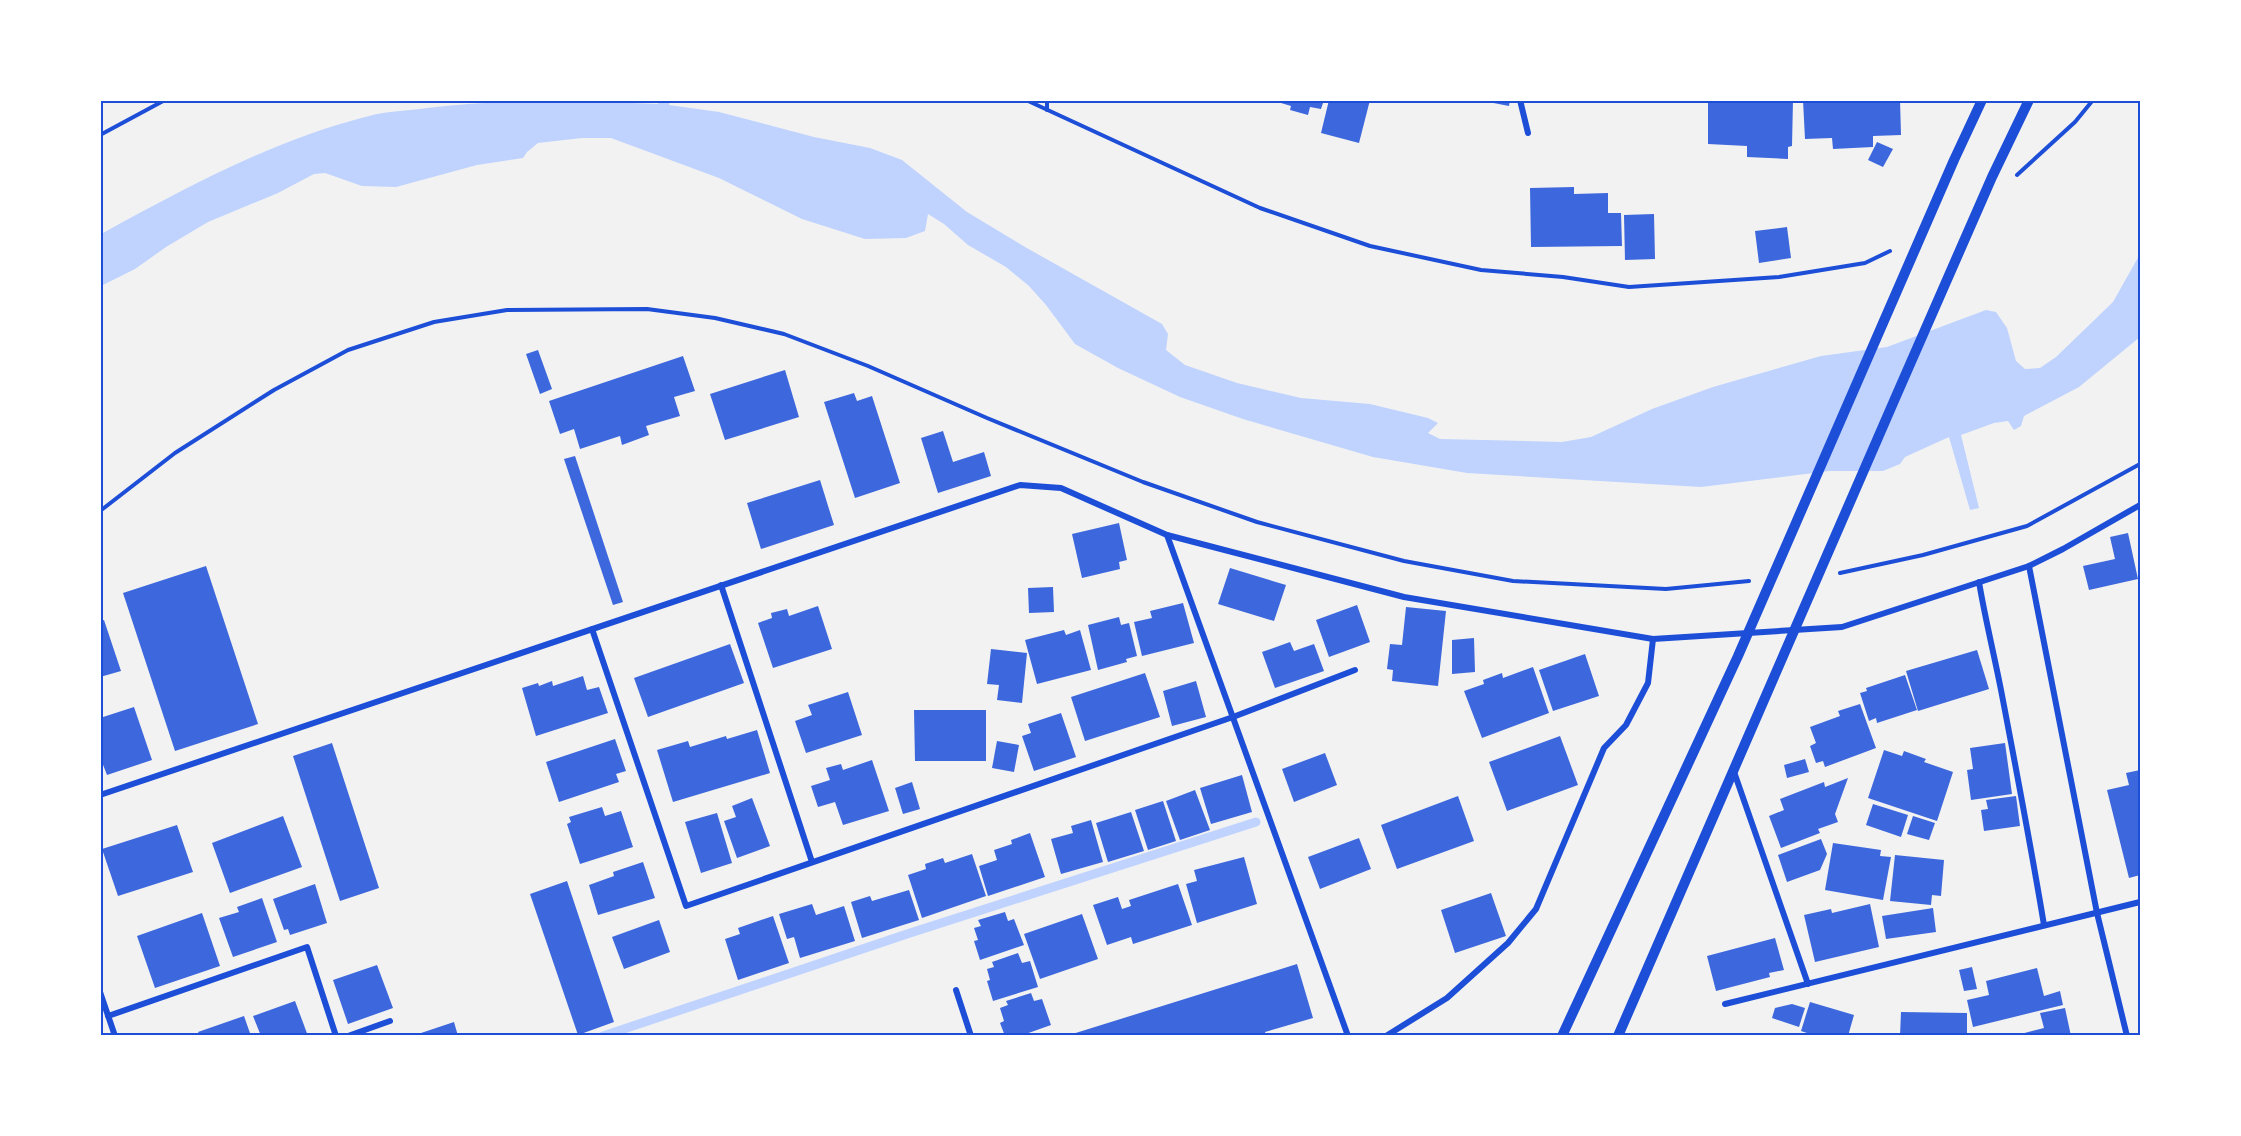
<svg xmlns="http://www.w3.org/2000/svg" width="2241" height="1136" viewBox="0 0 2241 1136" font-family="Poppins,sans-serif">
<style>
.water{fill:#bfd3fe}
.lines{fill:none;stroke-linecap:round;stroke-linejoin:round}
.stream{stroke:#bfd3fe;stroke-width:9}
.building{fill:#3d67dc}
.path{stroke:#1d4ed8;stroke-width:4}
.minor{stroke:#1d4ed8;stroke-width:6}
.tertiary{stroke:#1d4ed8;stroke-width:10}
.neatline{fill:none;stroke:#1d4ed8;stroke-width:2}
</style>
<rect width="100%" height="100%" fill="#f2f2f2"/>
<!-- water -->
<path class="water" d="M670,100L669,105L719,112L814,137L870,148L902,160L967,212L1025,247L1162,324L1168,334L1166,350L1185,365L1237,383L1301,398L1370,404L1428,418L1438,423L1428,433L1440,439L1562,442L1591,437L1652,409L1713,387L1821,356L1887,347L1986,310L1996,312L2007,328L2016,361L2025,369L2040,368L2056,357L2113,302L2140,254V337L2079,387L2024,416L2021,426L2014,430L2008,421L1994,423L1961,435L1979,508L1970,510L1949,437L1905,457L1900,464L1883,471H1829L1701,487L1467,473L1373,457L1243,419L1180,397L1118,368L1075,344L1046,305L1029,286L1006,267L968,245L944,224L928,214L925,231L906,238L865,239L802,219L719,178L611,138H582L538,143L527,152L523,158L477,165L396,187L362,186L325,173L314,174L278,193L208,222L166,247L135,269L101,286V235L103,233C189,186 274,140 369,116C387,111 408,111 427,108C504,99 581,101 658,104L659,101Z"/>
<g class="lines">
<!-- stream -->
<path class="stream" d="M603,1036L907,934L1256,822"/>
</g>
<!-- building -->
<g class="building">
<path d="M1271,100H1324L1321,109L1310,107L1308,115L1290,110L1291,106Z"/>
<path d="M1329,100H1370L1359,143L1321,133Z"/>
<path d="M1478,100H1510L1509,106Z"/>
<path d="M1708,100H1793L1792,146L1788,147V159L1747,157V146L1708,144Z"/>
<path d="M1803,100H1900L1901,135L1873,136V147L1833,149L1832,138L1805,139Z"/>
<path d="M1877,142L1893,149L1883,167L1868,160Z"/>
<path d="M1574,187V194L1608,193V213H1621L1622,246L1531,247L1530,188Z"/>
<path d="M1654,214L1655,259L1625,260L1624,215Z"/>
<path d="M1787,227L1791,258L1759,263L1755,231Z"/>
<path d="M538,350L552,389L540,394L526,354Z"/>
<path d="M683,356L695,391L674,397L680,416L646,426L649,435L622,445L620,436L580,449L574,429L560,434L549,401Z"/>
<path d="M785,370L799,417L725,440L710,394Z"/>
<path d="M854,393L857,401L872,396L900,483L855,498L824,402Z"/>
<path d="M943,431L953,462L984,452L991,476L938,493L921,438Z"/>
<path d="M575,456L623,602L613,605L564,459Z"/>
<path d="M820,480L834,525L761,549L747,503Z"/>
<path d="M1119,523L1127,560L1119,562L1120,569L1082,578L1072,534Z"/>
<path d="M2128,533L2138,579L2089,590L2083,566L2115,559L2110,537Z"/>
<path d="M206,566L258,724L175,751L123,593Z"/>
<path d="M1230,568L1286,585L1274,621L1218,604Z"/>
<path d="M1053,587L1054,612L1029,613L1028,588Z"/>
<path d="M1183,603L1194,643L1142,656L1134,622L1152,618L1150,611Z"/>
<path d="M1357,605L1370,642L1329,657L1316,620Z"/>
<path d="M818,606L832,649L773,668L758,623L772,618L771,613L787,609L789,616Z"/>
<path d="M1406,607L1446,611L1438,686L1392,681L1393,670L1387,669L1390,644L1402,645Z"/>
<path d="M1119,617L1121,625L1129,623L1137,656L1126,659L1127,662L1098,670L1088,625Z"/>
<path d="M104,620L121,671L100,677V621Z"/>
<path d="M1064,630L1066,635L1080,630L1091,670L1037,684L1025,640Z"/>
<path d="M1474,638L1475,672L1452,674V640Z"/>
<path d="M1290,642L1294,651L1314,644L1324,671L1275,688L1262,652Z"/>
<path d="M730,644L744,683L648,717L634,678Z"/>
<path d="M991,649L1027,653L1022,703L997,700L999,685L987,684Z"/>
<path d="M1977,650L1989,689L1918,711L1906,671Z"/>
<path d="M1585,654L1599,696L1553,711L1539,670Z"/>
<path d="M1533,667L1549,713L1482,738L1464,691L1484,684L1483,680L1502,673L1503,678Z"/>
<path d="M1145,673L1160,717L1085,741L1071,697Z"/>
<path d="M1905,675L1917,710L1877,723L1876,718L1869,721L1860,693L1867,691L1866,688Z"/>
<path d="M583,676L587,690L599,687L608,713L536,736L522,688L538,683L539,686L552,681L553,686Z"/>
<path d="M1196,681L1206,717L1172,726L1163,691Z"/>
<path d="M848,692L862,735L806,753L795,721L812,715L808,705Z"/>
<path d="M1860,704L1876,748L1825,767L1823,761L1816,763L1810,746L1816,743L1810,727L1840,716L1838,711Z"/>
<path d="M134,707L152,760L107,775L100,757V718Z"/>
<path d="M914,710H986V761H915Z"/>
<path d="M1061,713L1076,757L1034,771L1022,736L1031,733L1028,724Z"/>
<path d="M757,730L770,773L673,802L657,750L688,741L690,747L726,736L727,739Z"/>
<path d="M1560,736L1578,785L1507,811L1489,762Z"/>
<path d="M615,739L626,771L616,774L619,782L559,802L546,762Z"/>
<path d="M997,741L1019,745L1014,772L992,768Z"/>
<path d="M332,743L379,888L340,901L293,756Z"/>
<path d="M2005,743L2012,794L1971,800L1967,770L1973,769L1970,748Z"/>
<path d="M1884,750L1902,756L1904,751L1926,759L1924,762L1953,772L1937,821L1868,798Z"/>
<path d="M1325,753L1337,785L1294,802L1282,769Z"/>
<path d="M1805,759L1809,772L1787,778L1784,765Z"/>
<path d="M872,760L889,811L843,825L835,802L818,807L811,786L830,780L826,768L841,764L843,770Z"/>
<path d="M2140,770V875L2129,878L2107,790L2129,785L2126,773Z"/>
<path d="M1242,775L1252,812L1211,824L1200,788Z"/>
<path d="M1848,778L1835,814L1838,822L1818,829L1820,833L1781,848L1769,816L1784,810L1780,799L1824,782L1825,787Z"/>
<path d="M912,782L920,809L903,814L895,788Z"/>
<path d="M1195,790L1210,830L1180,840L1166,801Z"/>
<path d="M1458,796L1474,841L1397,869L1381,825Z"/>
<path d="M2016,796L2020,826L1984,831L1981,810L1988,809L1986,800Z"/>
<path d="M752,798L770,846L737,858L724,821L736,817L732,806Z"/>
<path d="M1163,801L1176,841L1148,850L1135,810Z"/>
<path d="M1873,804L1908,815L1901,837L1866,825Z"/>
<path d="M602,807L605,816L621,811L633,847L580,864L567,824L571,822L569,817Z"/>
<path d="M1131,812L1144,851L1108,862L1096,823Z"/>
<path d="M717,813L732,863L701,873L685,822Z"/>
<path d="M283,816L302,867L230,893L212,843Z"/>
<path d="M1913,816L1935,823L1929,840L1907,834Z"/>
<path d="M1091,820L1103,862L1061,874L1051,839L1073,833L1071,826Z"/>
<path d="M177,825L193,872L118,896L102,849Z"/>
<path d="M1030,833L1045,877L988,896L979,866L997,860L994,850L1012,844L1011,840Z"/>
<path d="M1359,838L1371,869L1320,889L1308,857Z"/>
<path d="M1821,839L1827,854L1820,870L1787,882L1778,855Z"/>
<path d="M1833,843L1881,850L1880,856L1891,857L1883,900L1825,890Z"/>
<path d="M972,854L986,896L922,918L908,875L926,869L925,864L943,858L945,863Z"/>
<path d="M1895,855L1944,860L1941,896L1932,895L1931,905L1890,901Z"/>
<path d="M1244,857L1257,904L1197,923L1186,884L1197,881L1194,870Z"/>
<path d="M643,862L655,898L598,915L589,885L614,876L613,872Z"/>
<path d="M567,881L614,1022L578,1035L530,894Z"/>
<path d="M315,884L327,923L290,935L288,929L284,930L273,899Z"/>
<path d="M1178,884L1192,925L1133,944L1131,937L1107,945L1093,905L1118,897L1122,909L1131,906L1129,900Z"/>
<path d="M909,890L919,920L862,938L851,902L870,896L872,901Z"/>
<path d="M1491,893L1506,936L1455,953L1441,910Z"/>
<path d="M262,898L277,942L233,957L219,918L239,912L237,907Z"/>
<path d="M812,904L816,915L844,906L855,941L800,958L794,937L787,939L779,914Z"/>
<path d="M1870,904L1879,947L1815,962L1804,915L1831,909L1832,913Z"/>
<path d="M1933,908L1936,932L1886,939L1882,916Z"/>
<path d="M1005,912L1008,921L1014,919L1024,945L980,960L974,941L978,940L974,928L981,926L978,920Z"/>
<path d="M202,913L220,966L155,988L137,936Z"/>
<path d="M1082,914L1098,959L1040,979L1024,934Z"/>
<path d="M773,916L789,963L738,980L725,939L740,934L738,928Z"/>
<path d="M659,920L670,952L624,969L612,937Z"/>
<path d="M1775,938L1784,970L1769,973L1770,977L1716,991L1707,956Z"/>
<path d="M1018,953L1022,963L1030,961L1038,987L993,1001L987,981L990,980L987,969L994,967L992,962Z"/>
<path d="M1297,964L1313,1018L1265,1032L1266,1036H1066Z"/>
<path d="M377,965L393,1008L348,1024L333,980Z"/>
<path d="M1972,967L1977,989L1964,991L1959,970Z"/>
<path d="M2037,968L2044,996L2060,991L2063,1005L1973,1027L1967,1000L1989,995L1986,981Z"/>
<path d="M1031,993L1034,1001L1042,999L1051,1025L1020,1036H1005L1000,1023L1004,1021L1000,1008L1008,1005L1006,1001Z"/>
<path d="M295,1001L308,1036H261L253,1016Z"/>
<path d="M1810,1002L1854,1015L1848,1036H1816L1801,1031Z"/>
<path d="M1792,1004L1805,1008L1799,1027L1772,1018L1775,1008Z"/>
<path d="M2065,1008L2071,1036H2013L2044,1028L2040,1013Z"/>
<path d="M1901,1012L1967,1013V1036H1900Z"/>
<path d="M244,1016L251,1036H200L198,1032Z"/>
<path d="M454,1022L458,1036H415V1035Z"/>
</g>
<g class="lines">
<!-- path -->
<g class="path">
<path d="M1026,100L1260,208L1370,246L1481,270L1563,277L1629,287L1779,277L1865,263L1890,251"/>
<path d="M1047,110V100"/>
<path d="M100,135L165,100"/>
<path d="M2017,175L2075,122L2093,100"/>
<path d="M100,511L175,453L274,390L348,350L434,322L507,310L647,309L715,318L784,334L868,366L987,418L1143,482L1257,522L1404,561L1513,581L1666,589L1749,581"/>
<path d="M1840,573L1923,555L2027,526L2140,464"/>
</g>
<!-- minor -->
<g class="minor">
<path d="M1520,100L1528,133"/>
<path d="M1167,535L1348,1036"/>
<path d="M1979,582C1985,618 1994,654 2001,690C2016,768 2031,847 2044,925"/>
<path d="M721,585L812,862"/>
<path d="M592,629L686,906L1233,717L1355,670"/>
<path d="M1733,769L1808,984"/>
<path d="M100,795L1020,485L1061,488L1167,535L1404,597L1653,639L1842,627L2029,566"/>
<path d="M956,990L971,1036"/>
<path d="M100,992L115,1036"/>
<path d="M1725,1004L2140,902"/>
<path d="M108,1016L307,947L336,1036"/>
<path d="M348,1036L390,1021"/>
<path d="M1386,1036L1447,998L1508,943L1536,909L1604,748L1626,725L1648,683L1653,639"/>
<path d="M2127,1036L2097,913L2029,566L2063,549L2140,505"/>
</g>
<!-- tertiary -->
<g class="tertiary">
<path d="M1562,1036L1738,656L1954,160L1982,100"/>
<path d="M1618,1036C1741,748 1867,463 1992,177L2029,100"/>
</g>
</g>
<!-- border -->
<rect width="2241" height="1136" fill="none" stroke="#ffffff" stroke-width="204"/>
<rect x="102" y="102" width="2037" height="932" class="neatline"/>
</svg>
